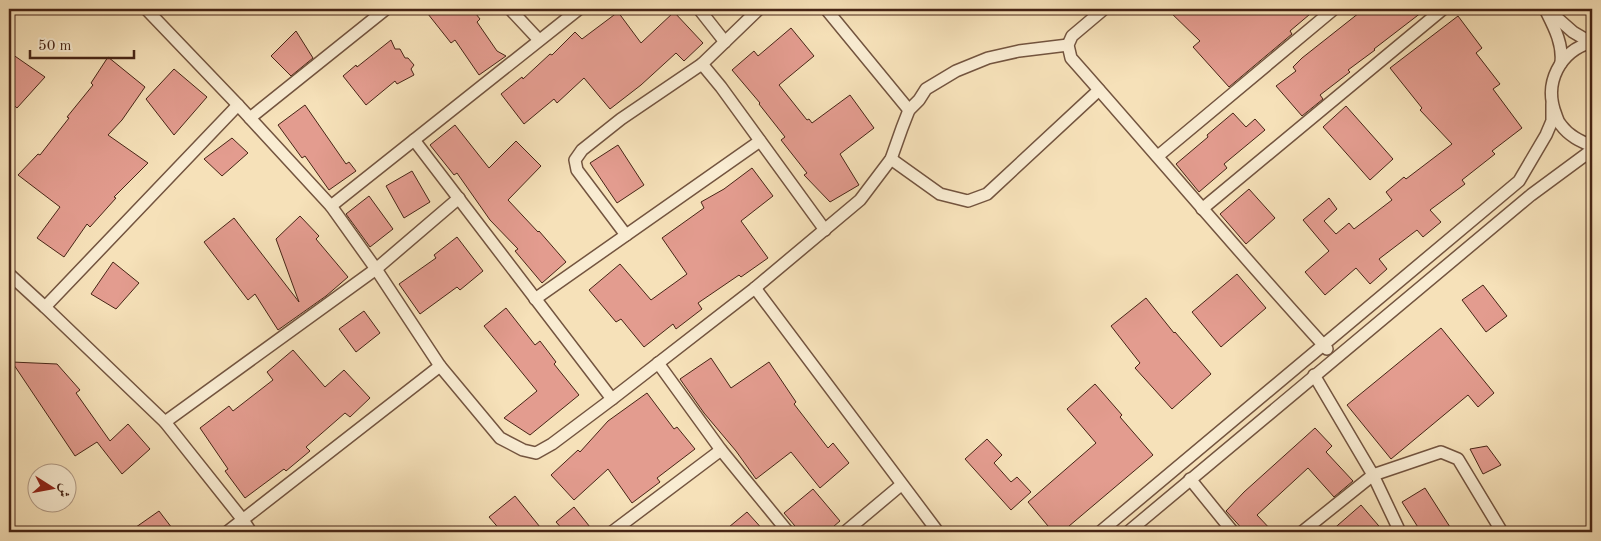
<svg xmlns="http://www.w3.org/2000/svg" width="1601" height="541" viewBox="0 0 1601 541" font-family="'Old Standard TT',Amiri,serif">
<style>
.building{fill:#e39c8f;stroke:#472516}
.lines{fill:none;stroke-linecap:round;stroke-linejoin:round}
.street-casing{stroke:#73543f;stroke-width:14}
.street{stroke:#f9ecd2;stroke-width:11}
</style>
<rect width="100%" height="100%" fill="#f6e1b9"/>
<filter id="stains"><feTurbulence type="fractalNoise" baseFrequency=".004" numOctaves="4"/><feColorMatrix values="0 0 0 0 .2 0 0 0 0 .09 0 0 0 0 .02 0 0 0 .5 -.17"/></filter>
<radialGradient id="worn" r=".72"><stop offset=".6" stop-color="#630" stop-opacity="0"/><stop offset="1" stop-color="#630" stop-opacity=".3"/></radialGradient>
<!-- building -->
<g class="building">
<path d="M424,9H472L480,19L477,22L497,51L506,56L479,75L455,40L451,43Z"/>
<path d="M1167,9H1316L1290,31L1292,34L1229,87L1193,47L1200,41Z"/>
<path d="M1364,9H1426L1374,49L1375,50L1348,70L1350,72L1320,95L1323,99L1302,116L1276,86L1296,71L1293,67L1302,58Z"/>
<path d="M618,12L641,43L674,12L703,43L684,61L676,53L641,85L610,109L584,78L557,103L554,99L524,124L501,94L522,77L523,79L550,54L552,55L575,32L582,39Z"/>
<path d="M1458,16L1482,48L1476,53L1500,84L1493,89L1522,128L1492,151L1495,154L1462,180L1465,184L1430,210L1441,222L1423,237L1417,230L1379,259L1387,269L1370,284L1356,268L1325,295L1305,272L1329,251L1303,220L1329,198L1337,209L1324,221L1336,234L1349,223L1354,229L1392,200L1386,192L1404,177L1406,179L1452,144L1420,110L1422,108L1390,68Z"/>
<path d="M791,28L814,56L779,85L807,120L809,119L812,123L850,95L874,128L840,154L859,185L830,202L804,175L807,173L781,140L785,137L759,104L760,103L732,70L754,51L758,56Z"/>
<path d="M296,31L313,58L291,76L271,56Z"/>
<path d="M391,40L395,49H400L405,58H408L414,65L411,69L414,75L397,84L395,81L366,105L343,76L356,65L357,67Z"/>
<path d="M9,52L45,77L17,108L9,101Z"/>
<path d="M108,57L145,87L122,120L108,135L148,163L114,197L116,198L90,227L87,224L64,257L37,238L60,207L18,175L38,154L40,155L69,118L67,117L93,85L91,83Z"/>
<path d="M174,69L207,97L174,135L146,99Z"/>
<path d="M305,105L346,164L349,162L356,171L329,190L305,156L302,158L278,125Z"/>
<path d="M1346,106L1393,159L1370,180L1323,127Z"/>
<path d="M1233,113L1246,127L1255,119L1265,130L1224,164L1227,168L1199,192L1176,164L1208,137L1207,135Z"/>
<path d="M455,125L489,168L516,141L541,166L508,200L538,232L539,231L566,262L542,283L515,251L518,249L490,220L457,173L454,175L430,145Z"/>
<path d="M232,138L248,153L222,176L204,159Z"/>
<path d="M618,145L644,185L617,203L590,163Z"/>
<path d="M752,168L773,196L741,221L768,258L741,277L739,275L698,303L702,309L676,329L673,324L644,347L621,319L616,322L589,290L620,264L651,300L687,274L662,238L704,208L701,202L724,189Z"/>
<path d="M412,171L430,202L404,218L386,186Z"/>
<path d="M1249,189L1275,218L1246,244L1220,214Z"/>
<path d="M369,196L393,229L370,247L346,214Z"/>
<path d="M300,216L319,236L316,239L348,277L326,296L278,330L255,294L248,300L204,242L234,218L299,302L276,239Z"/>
<path d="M457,237L483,271L460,290L457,287L420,314L399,284L436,258L434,255Z"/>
<path d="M113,262L139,283L116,309L91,294Z"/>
<path d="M1237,274L1266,308L1221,347L1192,312Z"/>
<path d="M1483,285L1507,316L1486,332L1462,300Z"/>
<path d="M1146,298L1174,333L1175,332L1211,374L1172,409L1135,368L1140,363L1111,326Z"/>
<path d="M506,308L535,345L540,341L556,362L554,364L579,395L530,435L504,418L537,391L484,326Z"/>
<path d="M364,311L380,333L356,352L339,329Z"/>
<path d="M1441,328L1494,393L1478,407L1468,395L1391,459L1347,405Z"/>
<path d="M293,350L325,387L344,370L370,398L350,417L345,413L306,447L310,451L286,471L284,469L245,498L225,471L228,469L200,428L229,406L233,411L273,380L267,372Z"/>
<path d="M711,358L731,388L769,362L796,402L794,404L828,448L833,443L849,463L820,488L791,452L756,479L736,451L704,413L680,379Z"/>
<path d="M12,362L57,364L80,390L76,393L110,441L128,424L150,449L122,474L97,442L75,456Z"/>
<path d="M1095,384L1122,415L1120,417L1153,455L1062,532H1053L1028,502L1096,443L1067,409Z"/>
<path d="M647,393L674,429L677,427L695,449L657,478L660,482L632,503L608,469L574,500L551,475L578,450L580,452L608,421Z"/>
<path d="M1315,428L1332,446L1326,452L1353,481L1334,497L1308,468L1257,515L1273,532H1245L1226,511L1244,492Z"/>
<path d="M987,439L1002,455L994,463L1011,482L1017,477L1031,492L1011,510L965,459Z"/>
<path d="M1487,446L1501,465L1483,474L1470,449Z"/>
<path d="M1425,488L1450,527L1443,532H1421L1402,502Z"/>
<path d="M813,489L840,521L827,532H800L784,513Z"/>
<path d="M515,496L540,527L534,532H502L489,517Z"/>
<path d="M1361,505L1384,532H1330Z"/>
<path d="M574,507L594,532H565L556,522Z"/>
<path d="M159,511L175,532H129Z"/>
<path d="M747,512L765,532H723Z"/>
</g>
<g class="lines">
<defs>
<g id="street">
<path d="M146,9L238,105L331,206L376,269L440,366L500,438L523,450L536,453L552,444L612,399L755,288L860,200L891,159L902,128L909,110L919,100L926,89L956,71L988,58L1019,51L1068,45"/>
<path d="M510,9L539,40"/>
<path d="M699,9L725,42"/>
<path d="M826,9L909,110"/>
<path d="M1104,9L1072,36L1068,45L1071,58C1157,155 1240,254 1327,349"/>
<path d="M1545,9C1554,27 1563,43 1561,63"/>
<path d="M1548,10L1573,32L1590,42"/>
<path d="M1592,42C1560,51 1543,83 1556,115C1557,118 1558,122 1561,125C1569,136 1580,141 1592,146"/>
<path d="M702,64L721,87L825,230"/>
<path d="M250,118L386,9"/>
<path d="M414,140L612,399"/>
<path d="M1158,156L1334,9"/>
<path d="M891,159L940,194L968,201L987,194L1099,90"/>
<path d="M331,206L579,9"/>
<path d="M1202,209L1443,9"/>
<path d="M626,235L577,170L575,160L582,150L621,119L702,64L759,9"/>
<path d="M9,274L45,307L165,422L243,520L251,532"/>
<path d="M755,288L938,532"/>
<path d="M535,299L760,141"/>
<path d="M45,307L238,105"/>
<path d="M658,363L721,450L788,532"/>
<path d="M1314,375L1373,475L1400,532"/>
<path d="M165,422L376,269L459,198"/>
<path d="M1190,479L1233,532"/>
<path d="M227,532L440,366"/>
<path d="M612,532L721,450"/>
<path d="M845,532L901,485"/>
<path d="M1100,532L1519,181L1546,135L1552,121V104"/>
<path d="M1128,532L1531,195L1592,150"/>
<path d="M1302,532L1373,475L1441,452L1458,459L1502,532"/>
</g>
</defs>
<!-- street casing -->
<use href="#street" class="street-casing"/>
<!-- street -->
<use href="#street" class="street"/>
</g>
<!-- margin -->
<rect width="1601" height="541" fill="none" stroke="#f6e1b9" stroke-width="30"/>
<rect x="10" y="10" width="1581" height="521" fill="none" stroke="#472516" stroke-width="2.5"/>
<rect x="15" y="15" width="1571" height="511" fill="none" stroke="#472516"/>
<!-- north arrow -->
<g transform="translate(52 488) rotate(101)"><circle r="24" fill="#f9ecd2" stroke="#b29c87"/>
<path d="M0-4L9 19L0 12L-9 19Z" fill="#8f2418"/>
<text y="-8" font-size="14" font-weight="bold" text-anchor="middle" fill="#472516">ش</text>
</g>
<!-- scale -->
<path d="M30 50v8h104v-8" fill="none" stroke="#472516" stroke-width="2.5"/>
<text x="38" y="50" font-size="15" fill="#472516" stroke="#f9ecd2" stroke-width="4" paint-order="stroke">50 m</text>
<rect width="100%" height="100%" filter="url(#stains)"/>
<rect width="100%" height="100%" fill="url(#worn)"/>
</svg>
